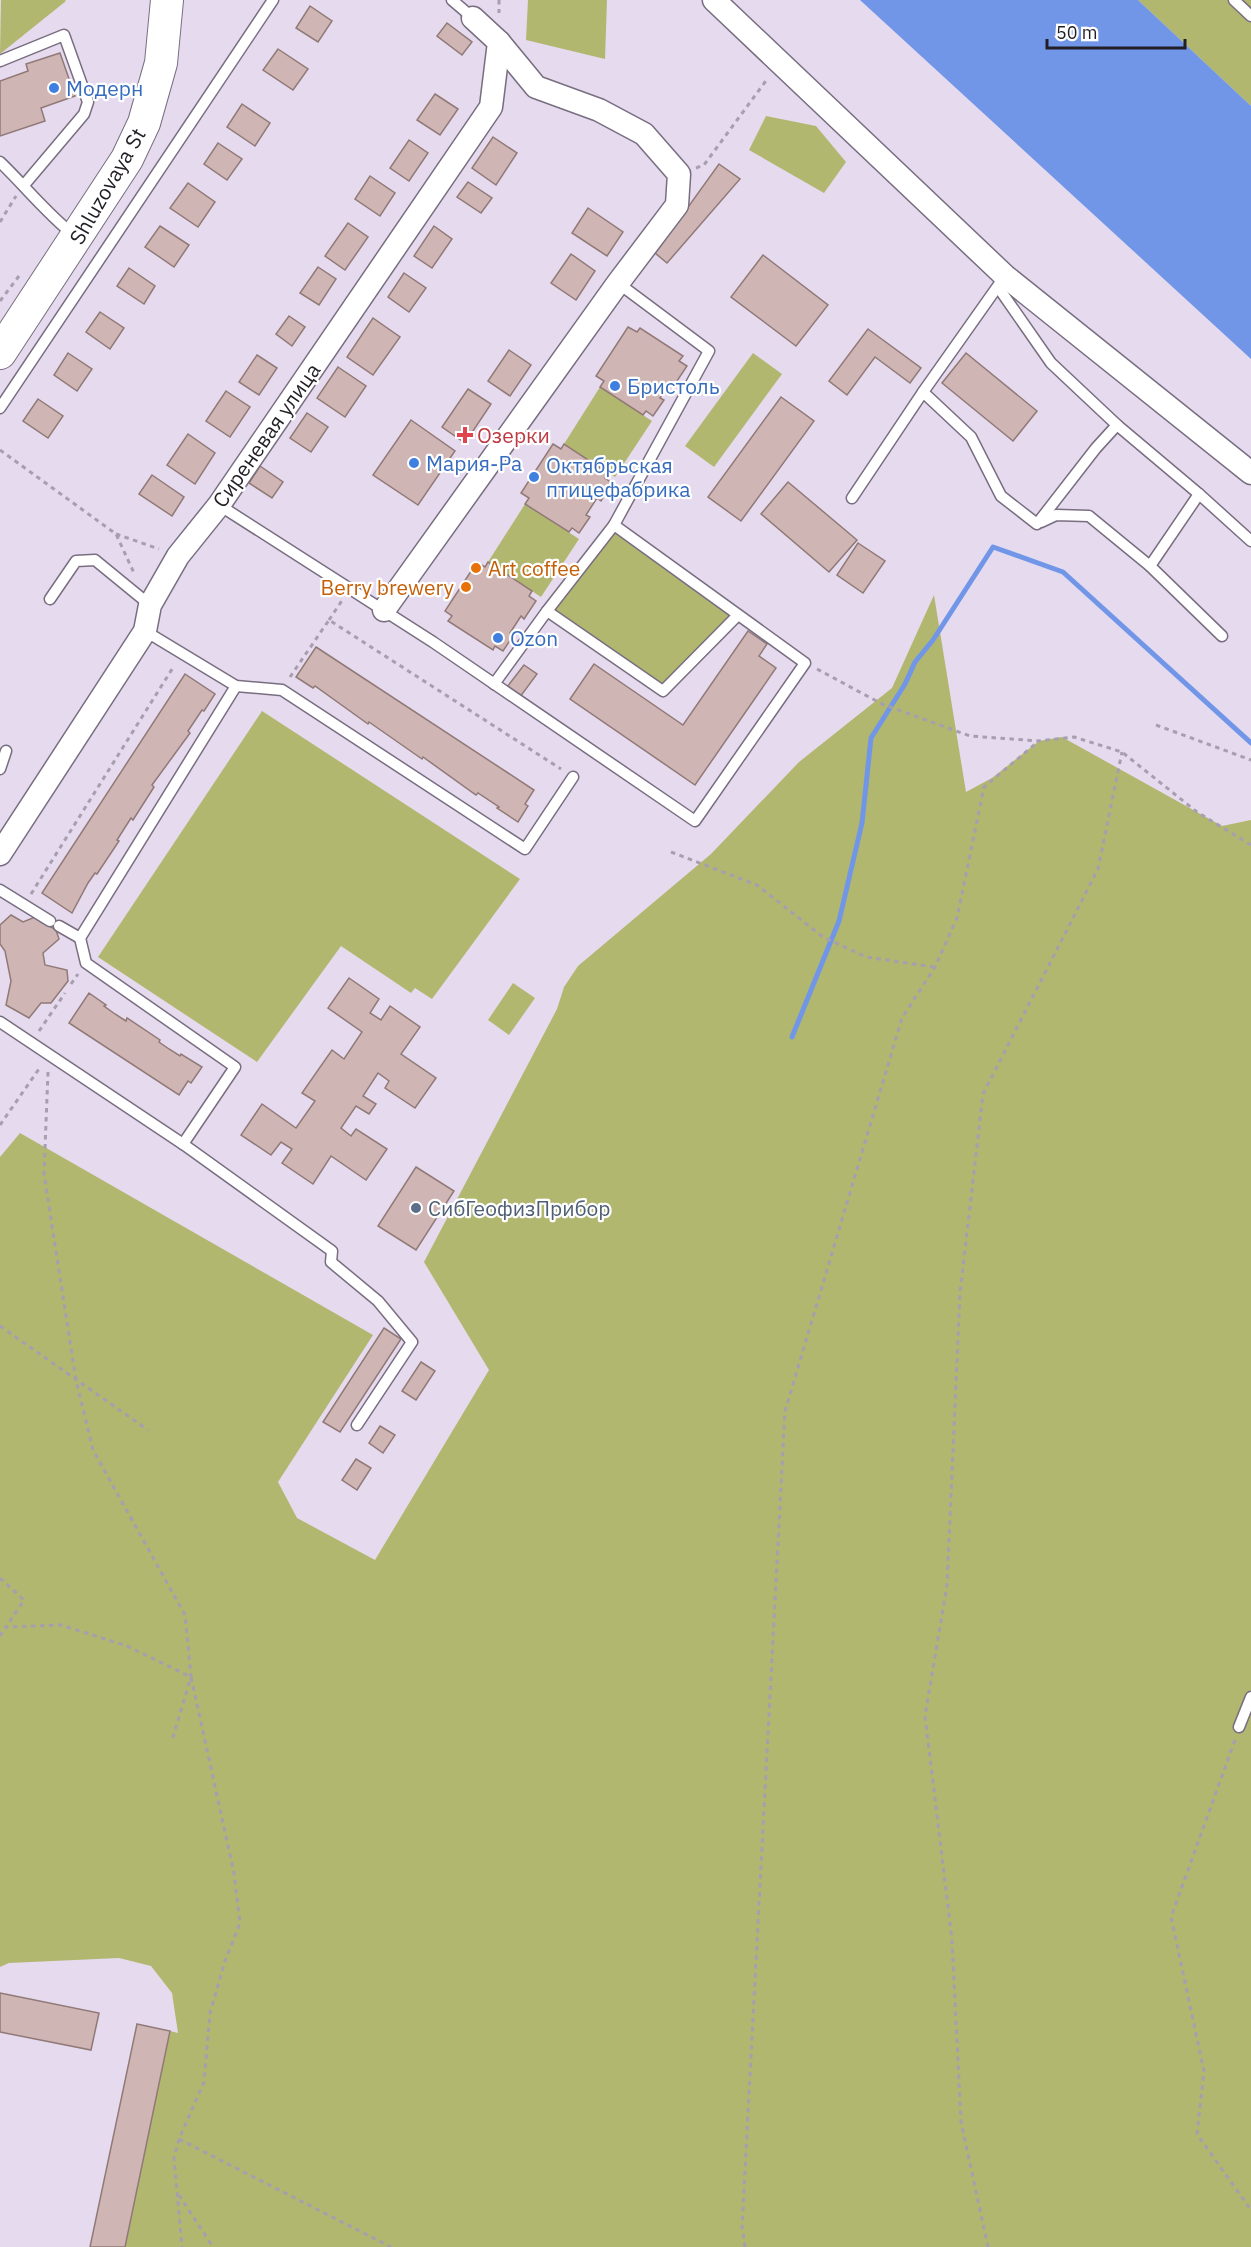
<svg xmlns="http://www.w3.org/2000/svg" width="1251" height="2247" viewBox="0 0 1251 2247" font-family="'IBM Plex Sans',sans-serif">
<style>
.green{fill:#b2b770}
.water{fill:#7196e8}
.lines{fill:none;stroke-linecap:round;stroke-linejoin:round}
.stream{stroke:#7196e8;stroke-width:5}
.building{fill:#cfb6b4;stroke:#907977;stroke-width:1.5}
.lane-casing{stroke:#786e80;stroke-width:13}
.street-casing{stroke:#786e80;stroke-width:25}
.secondary-casing{stroke:#786e80;stroke-width:34}
.path{stroke:#a79eae;stroke-width:3;stroke-dasharray:4.5 4.5;stroke-linecap:butt}
.lane{stroke:#fff;stroke-width:10}
.street{stroke:#fff;stroke-width:22}
.secondary{stroke:#fff;stroke-width:32}
.shop-dot{fill:#3f7fe0;stroke:#fff;stroke-width:2}
.health-dot{fill:#e0444e;stroke:#fff;stroke-width:2}
.food-dot{fill:#e8710a;stroke:#fff;stroke-width:2}
.service-dot{fill:#5c6f8a;stroke:#fff;stroke-width:2}
.labels{text-anchor:middle;dominant-baseline:central;stroke-width:4.5;stroke-linejoin:round;paint-order:stroke}
.shop-label{font-size:21px;fill:#366cbe;stroke:#fff;text-anchor:start}
.street-label{font-size:21px;fill:#221e25;stroke:#fff}
.health-label{font-size:21px;fill:#be3a42;stroke:#fff;text-anchor:start}
.food-label{font-size:21px;fill:#c56008;stroke:#fff;text-anchor:start}
.service-label{font-size:21px;fill:#4e5e75;stroke:#fff;text-anchor:start}
</style>
<rect width="100%" height="100%" fill="#e5daee"/>
<!-- green -->
<g class="green">
<path d="M1,0H65L66,1L0,54Z"/>
<path d="M528,0H607L605,59L526,40Z"/>
<path d="M1138,0H1251V106Z"/>
<path d="M766,116L816,126L846,162L824,193L749,150Z"/>
<path d="M753,353L782,374L714,467L685,446Z"/>
<path d="M600,387L652,421L615,477L564,444Z"/>
<path d="M525,504L579,539L541,597L488,562Z"/>
<path d="M614,525L738,615L663,691L547,611Z"/>
<path d="M934,595L966,792L992,778L1039,741L1062,737L1222,826L1251,820V2247H125L170,2031L178,2033L172,1993L151,1966L119,1958L9,1963L0,1967V1157L20,1133L373,1335L278,1482L297,1518L375,1560L489,1370L424,1262L557,1009L564,987L578,966L711,854L799,762L892,688Z"/>
<path d="M262,711L520,879L432,999L415,988L411,993L341,946L257,1062L98,957Z"/>
<path d="M513,983L535,998L509,1035L488,1020Z"/>
</g>
<!-- water -->
<path class="water" d="M860,0H1138L1251,106V359Z"/>
<g class="lines">
<!-- stream -->
<path class="stream" d="M792,1037L839,921L862,823L871,738L905,684L915,662L933,640L993,547L1063,572L1251,743"/>
</g>
<!-- building -->
<g class="building">
<path d="M310,6L332,21L318,42L296,28Z"/>
<path d="M447,23L472,42L462,55L437,36Z"/>
<path d="M278,49L308,69L293,90L263,70Z"/>
<path d="M60,53L75,96L41,108L45,121L0,136V81L28,71L26,64Z"/>
<path d="M435,94L458,109L440,135L417,120Z"/>
<path d="M242,104L270,123L255,146L227,127Z"/>
<path d="M493,137L517,153L496,185L472,168Z"/>
<path d="M409,140L428,153L409,181L390,168Z"/>
<path d="M218,143L242,159L227,180L204,164Z"/>
<path d="M719,164L740,179L667,263L655,253Z"/>
<path d="M370,176L395,193L380,216L355,199Z"/>
<path d="M468,182L492,198L481,213L457,197Z"/>
<path d="M188,183L215,202L198,227L170,208Z"/>
<path d="M588,208L623,232L607,256L572,233Z"/>
<path d="M348,223L368,237L345,270L325,256Z"/>
<path d="M160,226L189,245L174,267L145,247Z"/>
<path d="M434,226L452,239L432,268L414,256Z"/>
<path d="M571,254L595,271L576,300L551,283Z"/>
<path d="M763,255L828,305L796,346L731,297Z"/>
<path d="M318,267L336,279L319,305L300,293Z"/>
<path d="M129,268L155,286L144,304L117,286Z"/>
<path d="M404,273L426,288L409,312L388,297Z"/>
<path d="M100,312L124,328L110,349L86,332Z"/>
<path d="M289,316L305,327L292,346L276,334Z"/>
<path d="M373,318L400,337L373,375L347,357Z"/>
<path d="M628,327L637,332L640,328L683,356L679,361L687,366L675,384L671,381L666,389L660,398L664,400L653,416L646,411L643,415L600,387L604,381L596,376Z"/>
<path d="M868,329L921,368L910,383L875,357L847,395L829,381Z"/>
<path d="M509,350L531,365L510,396L488,381Z"/>
<path d="M68,353L92,369L77,391L54,375Z"/>
<path d="M966,353L1037,411L1013,441L942,383Z"/>
<path d="M257,355L277,368L259,395L239,382Z"/>
<path d="M338,367L366,386L345,417L317,398Z"/>
<path d="M468,389L491,404L465,443L442,427Z"/>
<path d="M226,391L250,407L230,437L206,421Z"/>
<path d="M781,397L814,421L741,521L708,497Z"/>
<path d="M38,399L63,416L48,438L23,421Z"/>
<path d="M307,413L328,427L311,452L290,438Z"/>
<path d="M411,420L455,451L418,505L373,475Z"/>
<path d="M188,434L215,453L195,484L167,465Z"/>
<path d="M553,444L561,449L564,444L608,473L605,478L612,483L601,501L597,498L586,515L590,517L579,533L572,528L569,532L525,504L529,498L521,493Z"/>
<path d="M260,466L283,482L272,498L249,483Z"/>
<path d="M152,475L184,497L172,516L139,494Z"/>
<path d="M788,482L857,540L829,572L761,514Z"/>
<path d="M858,543L885,561L863,593L837,575Z"/>
<path d="M477,562L485,567L488,562L532,591L529,596L536,601L524,619L521,616L510,633L513,636L503,651L495,646L493,650L448,621L452,616L445,611Z"/>
<path d="M748,631L767,644L759,656L776,668L695,785L570,699L594,664L683,725Z"/>
<path d="M316,647L534,790L525,804L528,806L518,822L497,808L499,807L478,793L476,795L423,757L422,759L369,722L368,724L315,686L313,688L296,677Z"/>
<path d="M524,665L537,674L520,697L507,687Z"/>
<path d="M185,674L215,694L204,711L202,710L188,731L190,733L152,785L154,787L133,820L131,818L117,840L119,841L97,874L95,873L88,883L72,913L42,893Z"/>
<path d="M11,915L23,922L35,917L56,930L59,939L43,953L45,965L67,970L68,981L51,1003H41L29,1018L6,1005L11,981L5,951L0,944V925Z"/>
<path d="M349,978L379,999L370,1013L381,1020L390,1006L420,1027L401,1054L436,1078L415,1108L385,1088L389,1081L378,1073L363,1096L376,1104L369,1114L356,1106L341,1128L351,1136L356,1129L387,1149L366,1180L331,1156L313,1184L282,1163L292,1149L281,1142L271,1155L241,1135L262,1104L296,1128L315,1101L302,1093L332,1050L344,1059L362,1032L328,1008Z"/>
<path d="M89,993L106,1005L104,1006L115,1014L126,1021L127,1018L160,1040L159,1042L169,1049L180,1056L181,1054L202,1067L191,1083L188,1081L179,1095L69,1023Z"/>
<path d="M416,1167L454,1191L416,1250L378,1226Z"/>
<path d="M384,1328L401,1339L340,1432L323,1422Z"/>
<path d="M421,1362L435,1371L416,1400L402,1391Z"/>
<path d="M380,1426L395,1435L383,1453L369,1443Z"/>
<path d="M356,1459L371,1468L357,1490L342,1480Z"/>
<path d="M0,1993L99,2013L91,2050L0,2032Z"/>
<path d="M137,2024L170,2031L125,2247H90Z"/>
</g>
<g class="lines">
<defs>
<g id="lane">
<path d="M452,0L473,18"/>
<path d="M1234,0L1251,16"/>
<path d="M0,61L64,35L88,102L84,114L24,185"/>
<path d="M0,162C25,186 47,214 75,236"/>
<path d="M1005,276L923,392L971,437L1001,496L1037,524L1096,448L1117,425"/>
<path d="M998,287L1051,363L1117,425L1199,494L1251,541"/>
<path d="M0,408L273,0"/>
<path d="M1199,494L1150,566L1222,636"/>
<path d="M852,498L923,392"/>
<path d="M219,505L433,642L695,821L805,663L614,525"/>
<path d="M1041,522L1056,515L1089,516L1150,566"/>
<path d="M50,599L76,561L95,560L150,605"/>
<path d="M547,611L663,691L738,615"/>
<path d="M145,631L236,686L282,690L525,849L573,777"/>
<path d="M494,684L547,611L614,525L709,351L618,283"/>
<path d="M0,769L6,751"/>
<path d="M0,890L50,921"/>
<path d="M59,926L80,938"/>
<path d="M0,1022L183,1144L332,1251L331,1262L378,1301L412,1342L357,1425"/>
<path d="M183,1144L235,1067L86,963L80,938L236,686"/>
<path d="M1239,1727L1251,1697"/>
</g>
<g id="street">
<path d="M714,0L1005,276L1251,473"/>
<path d="M384,610L618,283L677,205L679,174L644,134L599,110L536,87L499,42"/>
<path d="M0,854L145,631L150,605L178,556L219,505L491,107L499,42L473,18"/>
</g>
<path id="secondary" d="M0,353L127,159L144,123L161,63L167,0"/>
</defs>
<!-- lane casing -->
<use href="#lane" class="lane-casing"/>
<!-- street casing -->
<use href="#street" class="street-casing"/>
<!-- secondary casing -->
<use href="#secondary" class="secondary-casing"/>
<!-- path -->
<g class="path">
<path d="M499,0V13"/>
<path d="M696,168L704,165L768,78"/>
<path d="M0,222L16,196"/>
<path d="M0,301L19,276"/>
<path d="M0,450L116,534L134,573"/>
<path d="M116,534L159,549"/>
<path d="M329,620L343,599"/>
<path d="M817,669L882,704L970,736L1039,741L1074,737L1122,752L1197,812L1251,845"/>
<path d="M290,677L329,620L561,769"/>
<path d="M1156,725L1251,760"/>
<path d="M671,852L757,885L823,937L866,957L934,967"/>
<path d="M31,894L174,666"/>
<path d="M71,984L78,974"/>
<path d="M39,1031L65,993"/>
<path d="M48,1072L44,1174L76,1380L93,1450L185,1615L191,1677L172,1740"/>
<path d="M0,1125L41,1066"/>
<path d="M0,1326L148,1430"/>
<path d="M0,1578L24,1600L6,1627L61,1625L127,1646L191,1677L234,1873L240,1923L225,1961L210,2013L204,2082L179,2139L391,2247"/>
<path d="M0,1636L6,1627"/>
<path d="M1235,1740L1171,1917L1204,2071L1197,2134L1251,2210"/>
<path d="M179,2139L174,2158L182,2247"/>
<path d="M179,2195L213,2247"/>
<path d="M745,2247L742,2227L785,1411L902,1018L935,967L957,918L984,787L1039,741"/>
<path d="M988,2247L961,2122L952,1940L925,1716L947,1585L960,1293L983,1094L1098,869L1122,752"/>
</g>
<!-- lane -->
<use href="#lane" class="lane"/>
<!-- street -->
<use href="#street" class="street"/>
<!-- secondary -->
<use href="#secondary" class="secondary"/>
</g>
<!-- markers -->
<g class="shop-dot">
<circle cx="54" cy="88" r="6"/>
<circle cx="615" cy="386" r="6"/>
<circle cx="414" cy="463" r="6"/>
<circle cx="534" cy="477" r="6"/>
<circle cx="498" cy="638" r="6"/>
</g>
<path class="health-dot" d="M462 426h6v6h6v6h-6v6h-6v-6h-6v-6h6z"/>
<g class="food-dot">
<circle cx="476" cy="568" r="6"/>
<circle cx="466" cy="587" r="6"/>
</g>
<circle class="service-dot" cx="416" cy="1208" r="6"/>
<g class="labels">
<!-- shop labels -->
<g class="shop-label">
<text x="66" y="88">Модерн</text>
<text x="627" y="386">Бристоль</text>
<text x="426" y="463">Мария-Ра</text>
<text x="546" y="465">Октябрьская<tspan x="546" dy="24">птицефабрика</tspan></text>
<text x="510" y="638">Ozon</text>
</g>
<!-- street labels -->
<g class="street-label">
<text transform="translate(107 186) rotate(-60)">Shluzovaya St</text>
<text transform="translate(266 435) rotate(-55)">Сиреневая улица</text>
</g>
<!-- health labels -->
<g class="health-label">
<text x="477" y="435">Озерки</text>
</g>
<!-- food labels -->
<g class="food-label">
<text x="488" y="568">Art coffee</text>
<text x="454" y="587" text-anchor="end">Berry brewery</text>
</g>
<!-- service labels -->
<g class="service-label">
<text x="428" y="1208">СибГеофизПрибор</text>
</g>
</g>
<!-- scale -->
<path d="M1047 39v9h138v-9" fill="none" stroke="#221e25" stroke-width="3"/>
<text x="1056" y="39" font-size="18" fill="#221e25" stroke="#ffffff" stroke-width="4.5" paint-order="stroke">50 m</text>
</svg>
